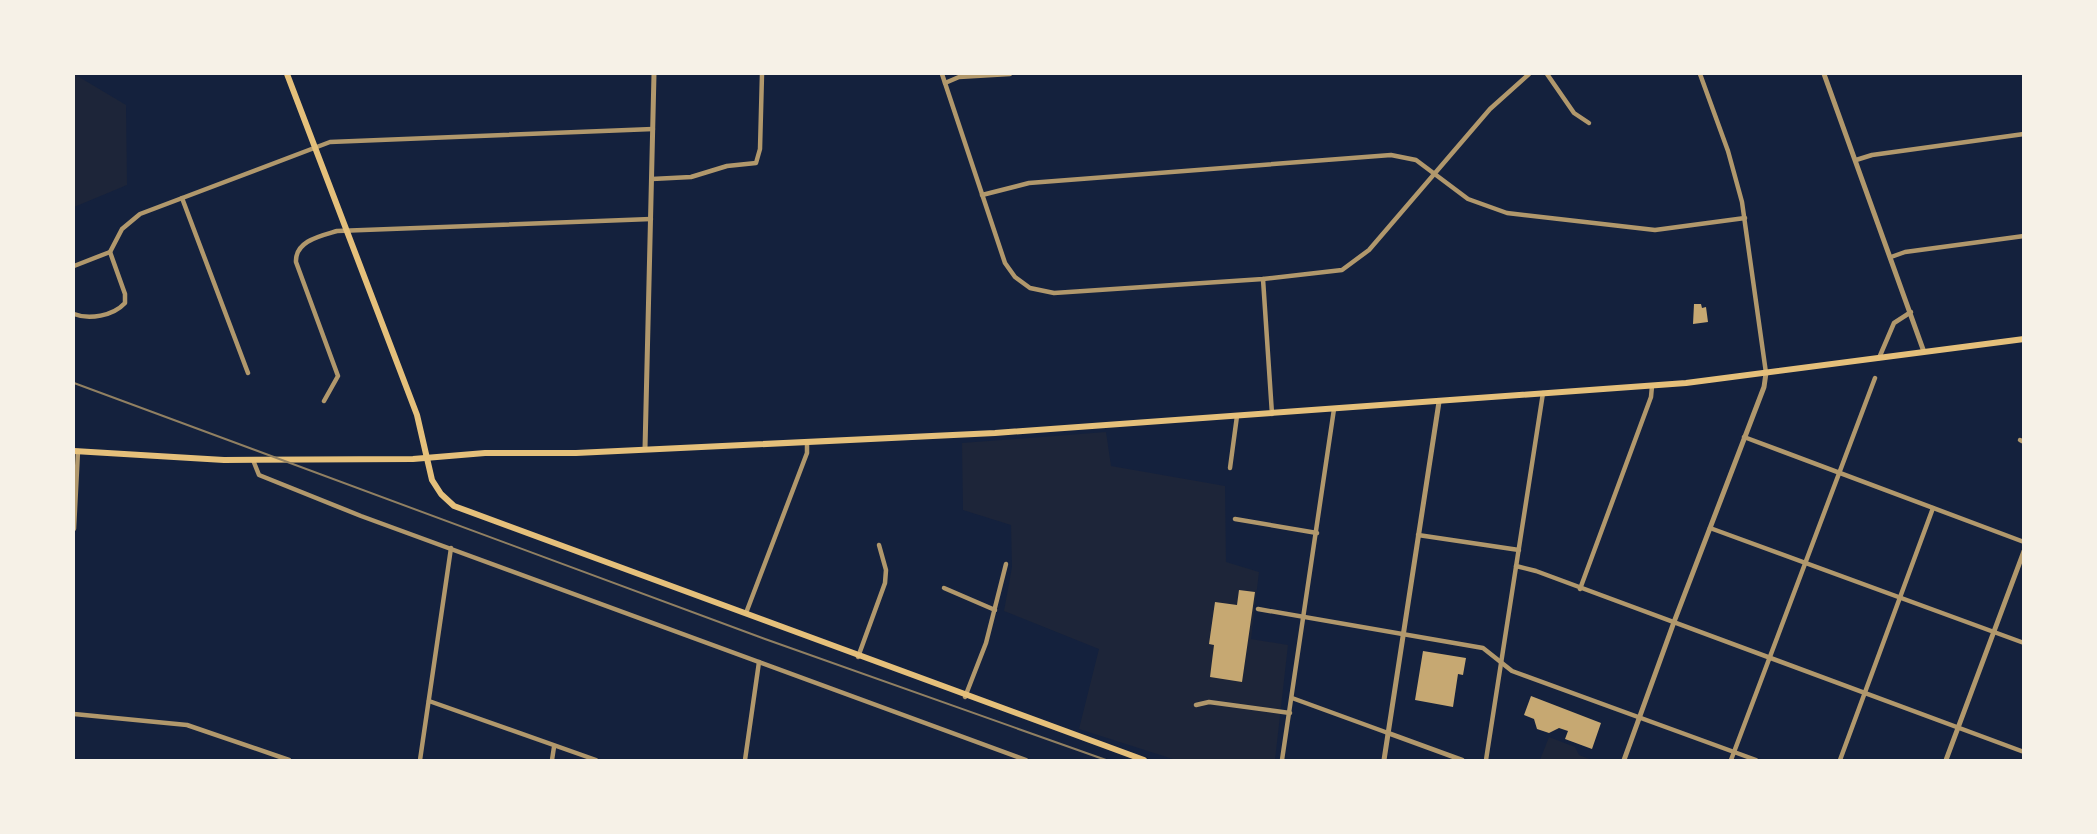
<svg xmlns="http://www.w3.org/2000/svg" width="2097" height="834" viewBox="0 0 2097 834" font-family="'Public Sans',sans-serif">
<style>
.green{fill:#1d2539}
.building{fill:#c6a872}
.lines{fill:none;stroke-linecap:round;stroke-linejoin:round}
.minor{stroke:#b1986c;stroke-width:4.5}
.tertiary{stroke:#b1986c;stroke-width:5}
.secondary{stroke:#e5c07b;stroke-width:6}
.rail{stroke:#918062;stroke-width:2}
</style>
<rect width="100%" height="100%" fill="#14213d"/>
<!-- green -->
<g class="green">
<path d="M74,74L126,105L127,185L74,207Z"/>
<path d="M1106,432L1111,466L1225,486L1226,562L1259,572L1251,639L1288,645L1275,760H1176L1079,729L1099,649L1004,611L1012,567L1011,525L963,510L962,443Z"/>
<path d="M1549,737L1575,747L1579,755L1592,760H1540Z"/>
</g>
<!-- building -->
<g class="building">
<path d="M1694,304H1701L1702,308L1706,307L1708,322L1693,324Z"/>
<path d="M1239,590L1255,592L1242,682L1210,677L1214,645L1209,644L1215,602L1237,605Z"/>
<path d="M1423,651L1466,658L1463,675L1458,674L1453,707L1415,700Z"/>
<path d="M1531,696L1601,723L1592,749L1565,739L1568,731L1559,728L1549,733L1537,729L1534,719L1524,715Z"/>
</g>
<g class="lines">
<!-- minor -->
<g class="minor">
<path d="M942,74L1005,263L1015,277L1030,288L1054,293L1263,279L1342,270L1369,250L1490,109L1529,74"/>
<path d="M1547,74L1574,113L1589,123"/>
<path d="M1700,74L1728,151L1742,202L1766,373"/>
<path d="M945,83L959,77L1010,74"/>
<path d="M1856,160L1872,155L2024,134"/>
<path d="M652,179L691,177L727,166L756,163L760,149L762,74"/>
<path d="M982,195L1029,183L1391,155L1416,160L1468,199L1507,213L1655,230L1745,218"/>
<path d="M182,198L248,373"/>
<path d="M1891,257L1905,252L2024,236"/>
<path d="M74,266L110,252L122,229L140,214L330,142L653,129"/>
<path d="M1263,279L1272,414"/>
<path d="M74,314C89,320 113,316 125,303V294L110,252"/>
<path d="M1879,358L1894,323L1911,312"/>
<path d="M324,401L338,376L296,262C295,241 320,236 337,231L651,219"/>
<path d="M1744,437L2024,542"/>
<path d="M2020,440L2024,442"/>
<path d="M253,460L259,475L361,516L1026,760"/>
<path d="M1230,468L1237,416"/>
<path d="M1235,519L1317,533"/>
<path d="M1710,528L2024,643"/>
<path d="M74,529L78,451"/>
<path d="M1418,535L1519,550"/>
<path d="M1516,566L1536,571L2024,752"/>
<path d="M944,588L995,610"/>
<path d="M1580,589L1651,397L1652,386"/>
<path d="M1258,609L1483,648L1512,671L1756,760"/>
<path d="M746,613L807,453V442"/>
<path d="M858,657L885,583L886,570L879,545"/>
<path d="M965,697L986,643L1006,564"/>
<path d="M1292,698L1388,733"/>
<path d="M429,701L596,760"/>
<path d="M1196,705L1209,702L1290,713"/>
<path d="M74,714L187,725L289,760"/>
<path d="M420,760L451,548"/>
<path d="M552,760L554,747"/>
<path d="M745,760L759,662"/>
<path d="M1282,760L1334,409"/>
<path d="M1486,760L1543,393"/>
<path d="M1731,760L1875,378"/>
<path d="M1840,760L1933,508"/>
</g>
<!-- tertiary -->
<g class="tertiary">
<path d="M1824,74L1924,352"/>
<path d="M645,449L654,74"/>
<path d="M1388,733L1462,760"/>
<path d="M1384,760L1439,402"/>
<path d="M1624,760L1674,622L1764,387L1766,373"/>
<path d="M1946,760L2024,551"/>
</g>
<!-- secondary -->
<g class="secondary">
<path d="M287,74L417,415L432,480L441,494L454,506L1144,760"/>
<path d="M74,451L224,460L413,459L485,453H576L995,433L1686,383L2024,339"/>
</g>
<!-- rail -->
<path class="rail" d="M74,383L765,639L1106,760"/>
</g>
<!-- border -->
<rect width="2097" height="834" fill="none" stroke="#f6f1e7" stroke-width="150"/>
</svg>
